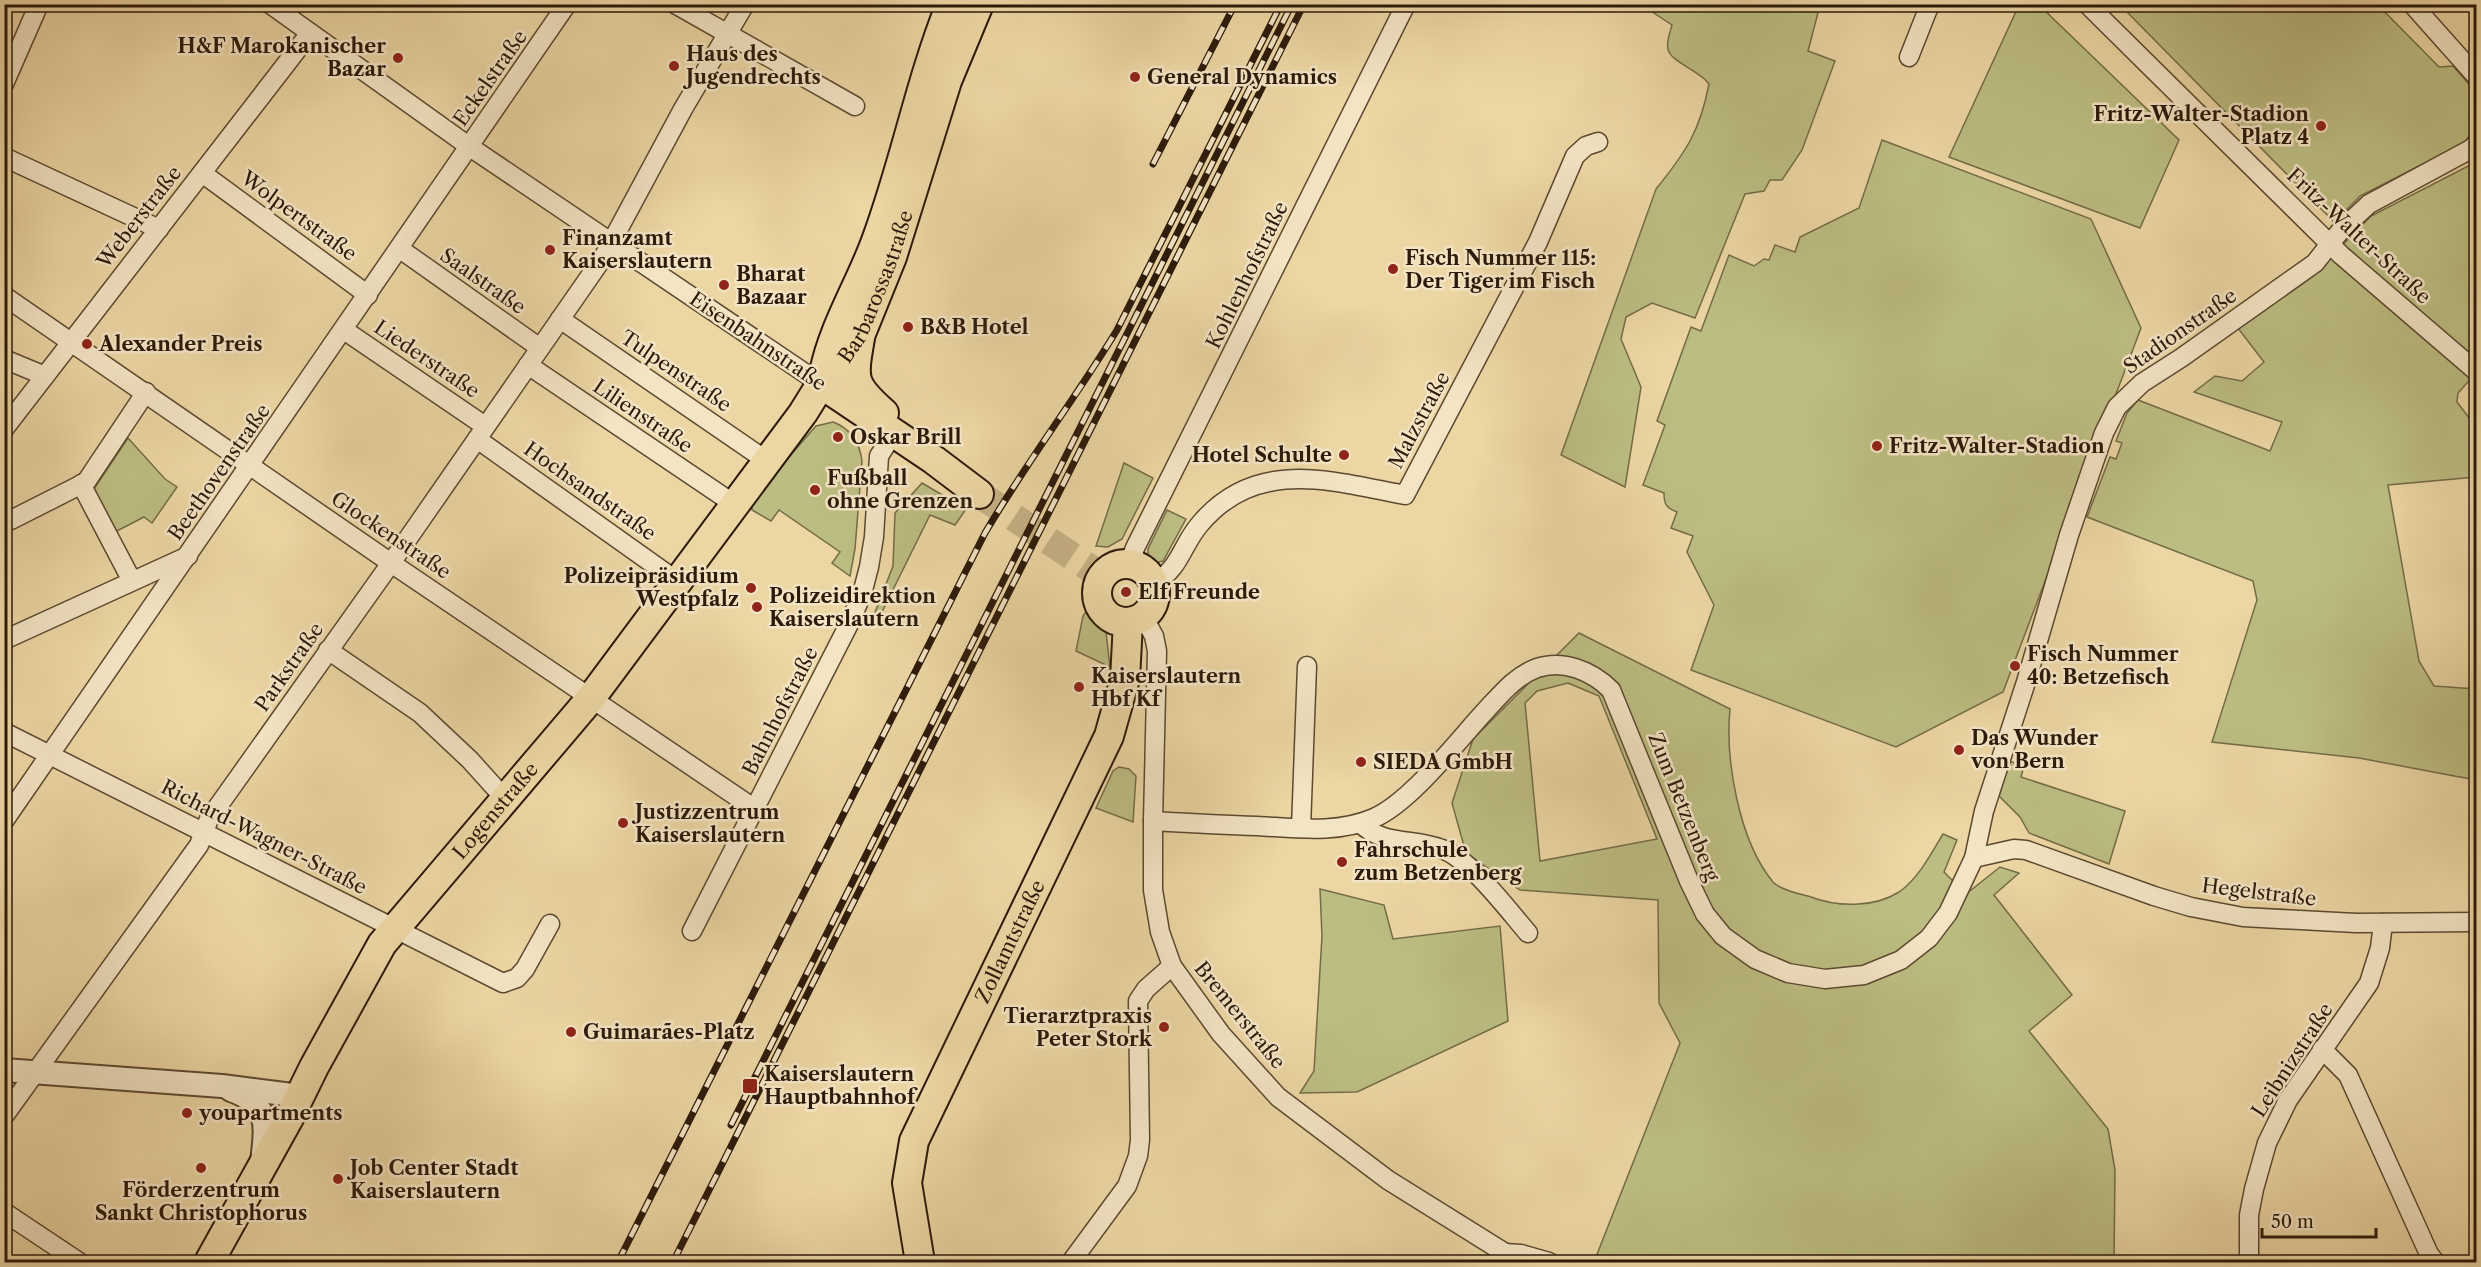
<svg xmlns="http://www.w3.org/2000/svg" width="2481" height="1267" viewBox="0 0 2481 1267" font-family="'Libre Caslon Text',serif">
<style>
.green{fill:#bcbd82;stroke:#746c46;stroke-width:1.5;fill-rule:evenodd}
.lines{fill:none;stroke-linecap:round;stroke-linejoin:round}
.primary-tunnel{stroke:#c6b085;stroke-width:28;stroke-dasharray:28 14;stroke-linecap:butt}
.minor-casing{stroke:#5c4930;stroke-width:21}
.tertiary-casing{stroke:#5c4930;stroke-width:26}
.primary-casing{stroke:#2c1a0a;stroke-width:32}
.minor{stroke:#f3e4c4;stroke-width:18}
.tertiary{stroke:#f3e4c4;stroke-width:22}
.primary{stroke:#ecd6a4;stroke-width:28}
.rail-casing{stroke:#2c1a0a;stroke-width:7}
.rail{stroke:#f3e4c4;stroke-width:4.5;stroke-dasharray:14;stroke-linecap:butt}
.poi-dot{fill:#8f2418;stroke:#f3e4c4;stroke-width:2}
.labels{text-anchor:middle;dominant-baseline:central;stroke-width:5;stroke-linejoin:round;paint-order:stroke}
.poi-label{font-size:20px;font-weight:bold;fill:#2c1a0a;stroke:#f3e4c4;text-anchor:start}
.street-label{font-size:20px;fill:#2c1a0a;stroke:#f3e4c4}
</style>
<rect width="100%" height="100%" fill="#ecd6a4"/>
<filter id="stains"><feTurbulence type="fractalNoise" baseFrequency=".00333" numOctaves="4"/><feColorMatrix values="0 0 0 0 .2 0 0 0 0 .09 0 0 0 0 .02 0 0 0 .5 -.17"/></filter>
<radialGradient id="worn" r=".72"><stop offset=".6" stop-color="#630" stop-opacity="0"/><stop offset="1" stop-color="#630" stop-opacity=".3"/></radialGradient>
<!-- green -->
<g class="green">
<path d="M2137,4L2378,5L2439,67L2453,66L2476,92V127L2464,143L2360,196L2334,222L2128,13Z"/>
<path d="M1642,5H1820L1808,51L1835,61L1802,150L1782,180H1770L1764,191L1745,194L1695,318L1652,303L1626,317L1621,339L1641,387L1625,487L1561,455L1656,189C1686,152 1700,131 1709,84C1701,71 1670,62 1668,49C1666,42 1670,32 1672,25Z"/>
<path d="M2019,5H2039L2179,140L2140,228L1949,157Z"/>
<path d="M1882,140L2091,219L2141,328L2003,692L1896,747L1691,670L1714,605L1687,552L1693,536L1671,528L1677,512C1666,508 1664,504 1664,493L1643,485L1665,425L1657,421L1691,327L1701,331L1729,255L1754,266L1764,259L1769,260L1775,245L1795,252L1800,237L1859,208Z"/>
<path d="M2476,162V373L2458,393L2457,402L2476,427V477L2388,485L2419,661L2434,686L2476,689V780L2359,758L2212,742L2257,600L2253,581L2087,517L2110,457L2116,459L2122,443L2116,441L2127,413L2138,400L2270,451L2282,422L2194,392L2215,376L2242,381L2264,362L2237,327L2323,265L2371,216Z"/>
<path d="M833,422C850,428 860,443 862,461L855,549L850,576L832,563L840,552L779,510L771,521L752,510V506L776,472L816,426Z"/>
<path d="M128,438L165,479L177,487L152,523L144,517L115,532L92,492Z"/>
<path d="M1124,463L1153,478L1122,539L1108,547L1096,546Z"/>
<path d="M922,483L966,509L955,525L930,515L879,618L874,615L893,566L895,513Z"/>
<path d="M1167,510L1186,519L1163,561L1155,563L1148,557V549Z"/>
<path d="M1087,610L1106,632L1110,667L1076,651L1083,616Z"/>
<path d="M1579,633L1730,709C1725,760 1739,841 1773,882C1780,890 1800,894 1811,897C1837,907 1874,908 1899,892C1918,879 1931,854 1943,834L1957,840L1944,872L1966,894L2000,867L2019,873L1994,895L2072,995L2029,1031L2108,1129L2115,1170L2114,1262H1594L1680,1043L1659,1003L1658,900L1520,890L1466,853L1452,803L1473,739ZM1568,683L1599,696L1657,839L1540,861L1525,703L1537,691Z"/>
<path d="M2009,761L2024,766L2021,777L2125,811L2109,864L2029,833L2020,817L1999,796Z"/>
<path d="M1119,767L1129,769L1136,776L1133,822L1096,808L1113,771Z"/>
<path d="M1320,889L1384,905L1393,939L1500,926L1508,1021L1357,1092L1300,1093L1314,1071L1322,936Z"/>
</g>
<g class="lines">
<!-- primary-tunnel -->
<path class="primary-tunnel" d="M979,494L1091,569"/>
<defs>
<g id="minor">
<path d="M270,4L470,147L821,384"/>
<path d="M675,4L855,106"/>
<path d="M2087,4L2341,255L2476,371"/>
<path d="M2412,4L2476,76"/>
<path d="M1909,57L1930,4"/>
<path d="M4,84L39,4"/>
<path d="M4,157L159,229"/>
<path d="M202,173L368,295"/>
<path d="M400,249L540,348"/>
<path d="M4,296L391,563L755,809"/>
<path d="M560,319L767,461"/>
<path d="M344,330L485,426"/>
<path d="M4,359L45,376"/>
<path d="M528,365L734,504"/>
<path d="M4,429L310,33"/>
<path d="M477,439L677,581"/>
<path d="M81,484L132,581"/>
<path d="M4,515L11,520L86,482L146,392"/>
<path d="M1129,564L1135,548L1406,4"/>
<path d="M1153,584C1181,568 1181,546 1200,524C1256,457 1331,481 1405,495L1538,242L1575,156L1586,146L1598,142"/>
<path d="M1143,616L1154,636L1157,651L1153,821V890L1160,932L1172,966L1221,1034L1278,1097L1388,1180L1505,1253L1513,1262"/>
<path d="M4,640L188,556"/>
<path d="M328,650L420,713L470,760L506,800"/>
<path d="M4,732L503,983L517,978L525,969L550,924"/>
<path d="M4,821L567,4"/>
<path d="M1153,821C1187,823 1222,825 1257,826C1296,828 1337,834 1374,818C1411,802 1459,739 1488,708C1502,693 1517,675 1537,668C1563,659 1592,671 1611,690L1689,881L1705,914L1723,936L1755,959L1788,973L1825,979L1864,975L1901,960L1929,938L1948,913L1974,858L1984,811L2026,682L2069,535L2104,433L2117,407L2142,383L2181,358L2315,263L2341,230L2369,204L2471,149L2476,144"/>
<path d="M1360,823C1383,846 1414,838 1442,849C1470,859 1508,910 1528,933"/>
<path d="M1301,828L1307,666"/>
<path d="M1974,858L2014,849L2026,850L2154,896L2191,907L2243,917L2356,923L2476,922"/>
<path d="M692,931L849,624L862,594L869,567L874,537L879,456L893,434"/>
<path d="M2322,1049L2348,1075L2429,1254L2435,1262"/>
<path d="M4,1116L199,845L209,819L391,563L604,256L683,109L745,4"/>
<path d="M4,1212L79,1262"/>
<path d="M1505,1253L1521,1254L1549,1262"/>
<path d="M1071,1262L1127,1186L1138,1156L1140,1140L1138,1001L1146,989L1172,966"/>
<path d="M2249,1262V1215L2254,1189L2267,1143L2288,1100L2369,983L2380,948L2383,923"/>
</g>
<g id="tertiary">
<path d="M4,1070L222,1086L300,1096"/>
<path d="M231,1090C271,1104 266,1126 262,1162"/>
</g>
<g id="primary">
<path d="M860,338C853,379 851,384 884,413"/>
<path d="M824,373C833,327 860,285 876,241C905,163 920,81 951,4"/>
<path d="M821,384L934,460L979,494"/>
<circle cx="1126" cy="593" r="29"/>
<path id="s1" d="M209,1262L289,1118L314,1067L382,944L591,698L803,413L821,384L837,369L860,336L892,257L947,81L979,4"/>
<path id="s2" d="M920,1262L907,1183L914,1141L1109,736L1125,679L1128,622"/>
</g>
</defs>
<!-- minor casing -->
<use href="#minor" class="minor-casing"/>
<!-- tertiary casing -->
<use href="#tertiary" class="tertiary-casing"/>
<!-- primary casing -->
<use href="#primary" class="primary-casing"/>
<!-- minor -->
<use href="#minor" class="minor"/>
<!-- tertiary -->
<use href="#tertiary" class="tertiary"/>
<!-- primary -->
<use href="#primary" class="primary"/>
<defs>
<g id="rail">
<path d="M1153,164L1235,4"/>
<path d="M731,1125L1292,4"/>
<path d="M618,1262L985,533C1026,463 1075,399 1117,330L1281,4"/>
<path d="M673,1262L1304,4"/>
</g>
</defs>
<!-- rail casing -->
<use href="#rail" class="rail-casing"/>
<!-- rail -->
<use href="#rail" class="rail"/>
</g>
<!-- markers -->
<g class="poi-dot">
<circle cx="398" cy="58" r="6"/>
<circle cx="674" cy="66" r="6"/>
<circle cx="1135" cy="77" r="6"/>
<circle cx="2321" cy="126" r="6"/>
<circle cx="550" cy="250" r="6"/>
<circle cx="1393" cy="269" r="6"/>
<circle cx="724" cy="285" r="6"/>
<circle cx="908" cy="327" r="6"/>
<circle cx="87" cy="344" r="6"/>
<circle cx="838" cy="437" r="6"/>
<circle cx="1877" cy="446" r="6"/>
<circle cx="1344" cy="455" r="6"/>
<circle cx="815" cy="490" r="6"/>
<circle cx="751" cy="588" r="6"/>
<circle cx="1126" cy="592" r="6"/>
<circle cx="757" cy="607" r="6"/>
<circle cx="2015" cy="666" r="6"/>
<circle cx="1079" cy="687" r="6"/>
<circle cx="1959" cy="750" r="6"/>
<circle cx="1361" cy="762" r="6"/>
<circle cx="623" cy="823" r="6"/>
<circle cx="1342" cy="862" r="6"/>
<circle cx="1164" cy="1027" r="6"/>
<circle cx="571" cy="1032" r="6"/>
<rect x="742" y="1078" width="16" height="16" rx="3"/>
<circle cx="187" cy="1113" r="6"/>
<circle cx="201" cy="1168" r="6"/>
<circle cx="338" cy="1179" r="6"/>
</g>
<g class="labels">
<!-- poi labels -->
<g class="poi-label">
<text x="386" y="46" text-anchor="end">H&amp;F Marokanischer<tspan x="386" dy="23">Bazar</tspan></text>
<text x="686" y="54">Haus des<tspan x="686" dy="23">Jugendrechts</tspan></text>
<text x="1147" y="77">General Dynamics</text>
<text x="2309" y="114" text-anchor="end">Fritz-Walter-Stadion<tspan x="2309" dy="23">Platz 4</tspan></text>
<text x="562" y="238">Finanzamt<tspan x="562" dy="23">Kaiserslautern</tspan></text>
<text x="1405" y="258">Fisch Nummer 115:<tspan x="1405" dy="23">Der Tiger im Fisch</tspan></text>
<text x="736" y="274">Bharat<tspan x="736" dy="23">Bazaar</tspan></text>
<text x="920" y="327">B&amp;B Hotel</text>
<text x="99" y="344">Alexander Preis</text>
<text x="850" y="437">Oskar Brill</text>
<text x="1889" y="446">Fritz-Walter-Stadion</text>
<text x="1332" y="455" text-anchor="end">Hotel Schulte</text>
<text x="827" y="478">Fußball<tspan x="827" dy="23">ohne Grenzen</tspan></text>
<text x="739" y="576" text-anchor="end">Polizeipräsidium<tspan x="739" dy="23">Westpfalz</tspan></text>
<text x="1138" y="592">Elf Freunde</text>
<text x="769" y="596">Polizeidirektion<tspan x="769" dy="23">Kaiserslautern</tspan></text>
<text x="2027" y="654">Fisch Nummer<tspan x="2027" dy="23">40: Betzefisch</tspan></text>
<text x="1091" y="676">Kaiserslautern<tspan x="1091" dy="23">Hbf Kf</tspan></text>
<text x="1971" y="738">Das Wunder<tspan x="1971" dy="23">von Bern</tspan></text>
<text x="1373" y="762">SIEDA GmbH</text>
<text x="635" y="812">Justizzentrum<tspan x="635" dy="23">Kaiserslautern</tspan></text>
<text x="1354" y="850">Fahrschule<tspan x="1354" dy="23">zum Betzenberg</tspan></text>
<text x="1152" y="1016" text-anchor="end">Tierarztpraxis<tspan x="1152" dy="23">Peter Stork</tspan></text>
<text x="583" y="1032">Guimarães-Platz</text>
<text x="764" y="1074">Kaiserslautern<tspan x="764" dy="23">Hauptbahnhof</tspan></text>
<text x="199" y="1113">youpartments</text>
<text x="350" y="1168">Job Center Stadt<tspan x="350" dy="23">Kaiserslautern</tspan></text>
<text x="201" y="1190" text-anchor="middle">Förderzentrum<tspan x="201" dy="23">Sankt Christophorus</tspan></text>
</g>
<!-- street labels -->
<g class="street-label">
<text transform="translate(490 78) rotate(-55)">Eckelstraße</text>
<text transform="translate(299 216) rotate(36)">Wolpertstraße</text>
<text transform="translate(139 217) rotate(-52)">Weberstraße</text>
<text transform="translate(2359 236) rotate(43)">Fritz-Walter-Straße</text>
<text transform="translate(1247 275) rotate(-64)">Kohlenhofstraße</text>
<text transform="translate(483 281) rotate(35)">Saalstraße</text>
<text stroke="none"><textPath href="#s1" startOffset="1188">Barbarossastraße</textPath></text>
<text transform="translate(2180 331) rotate(-35)">Stadionstraße</text>
<text transform="translate(758 341) rotate(34)">Eisenbahnstraße</text>
<text transform="translate(427 359) rotate(34)">Liederstraße</text>
<text transform="translate(676 371) rotate(34)">Tulpenstraße</text>
<text transform="translate(643 416) rotate(34)">Lilienstraße</text>
<text transform="translate(1419 420) rotate(-62)">Malzstraße</text>
<text transform="translate(219 472) rotate(-55)">Beethovenstraße</text>
<text transform="translate(590 491) rotate(35)">Hochsandstraße</text>
<text transform="translate(391 535) rotate(34)">Glockenstraße</text>
<text transform="translate(289 667) rotate(-55)">Parkstraße</text>
<text transform="translate(780 711) rotate(-63)">Bahnhofstraße</text>
<text transform="translate(1684 807) rotate(68)">Zum Betzenberg</text>
<text stroke="none"><textPath href="#s1" startOffset="537">Logenstraße</textPath></text>
<text transform="translate(264 837) rotate(27)">Richard-Wagner-Straße</text>
<text transform="translate(2259 892) rotate(7)">Hegelstraße</text>
<text stroke="none"><textPath href="#s2" startOffset="344">Zollamtstraße</textPath></text>
<text transform="translate(1240 1015) rotate(51)">Bremerstraße</text>
<text transform="translate(2292 1060) rotate(-57)">Leibnizstraße</text>
</g>
</g>
<!-- margin -->
<rect width="2481" height="1267" fill="none" stroke="#ecd6a4" stroke-width="24"/>
<rect x="6" y="6" width="2469" height="1255" fill="none" stroke="#2c1a0a" stroke-width="3"/>
<rect x="12" y="12" width="2457" height="1243" fill="none" stroke="#2c1a0a" stroke-width="1.5"/>
<!-- scale -->
<path d="M2262 1228v9h114v-9" fill="none" stroke="#2c1a0a" stroke-width="3"/>
<text x="2271" y="1228" font-size="18" fill="#2c1a0a" stroke="#f3e4c4" stroke-width="4.5" paint-order="stroke">50 m</text>
<rect width="100%" height="100%" filter="url(#stains)"/>
<rect width="100%" height="100%" fill="url(#worn)"/>
</svg>
